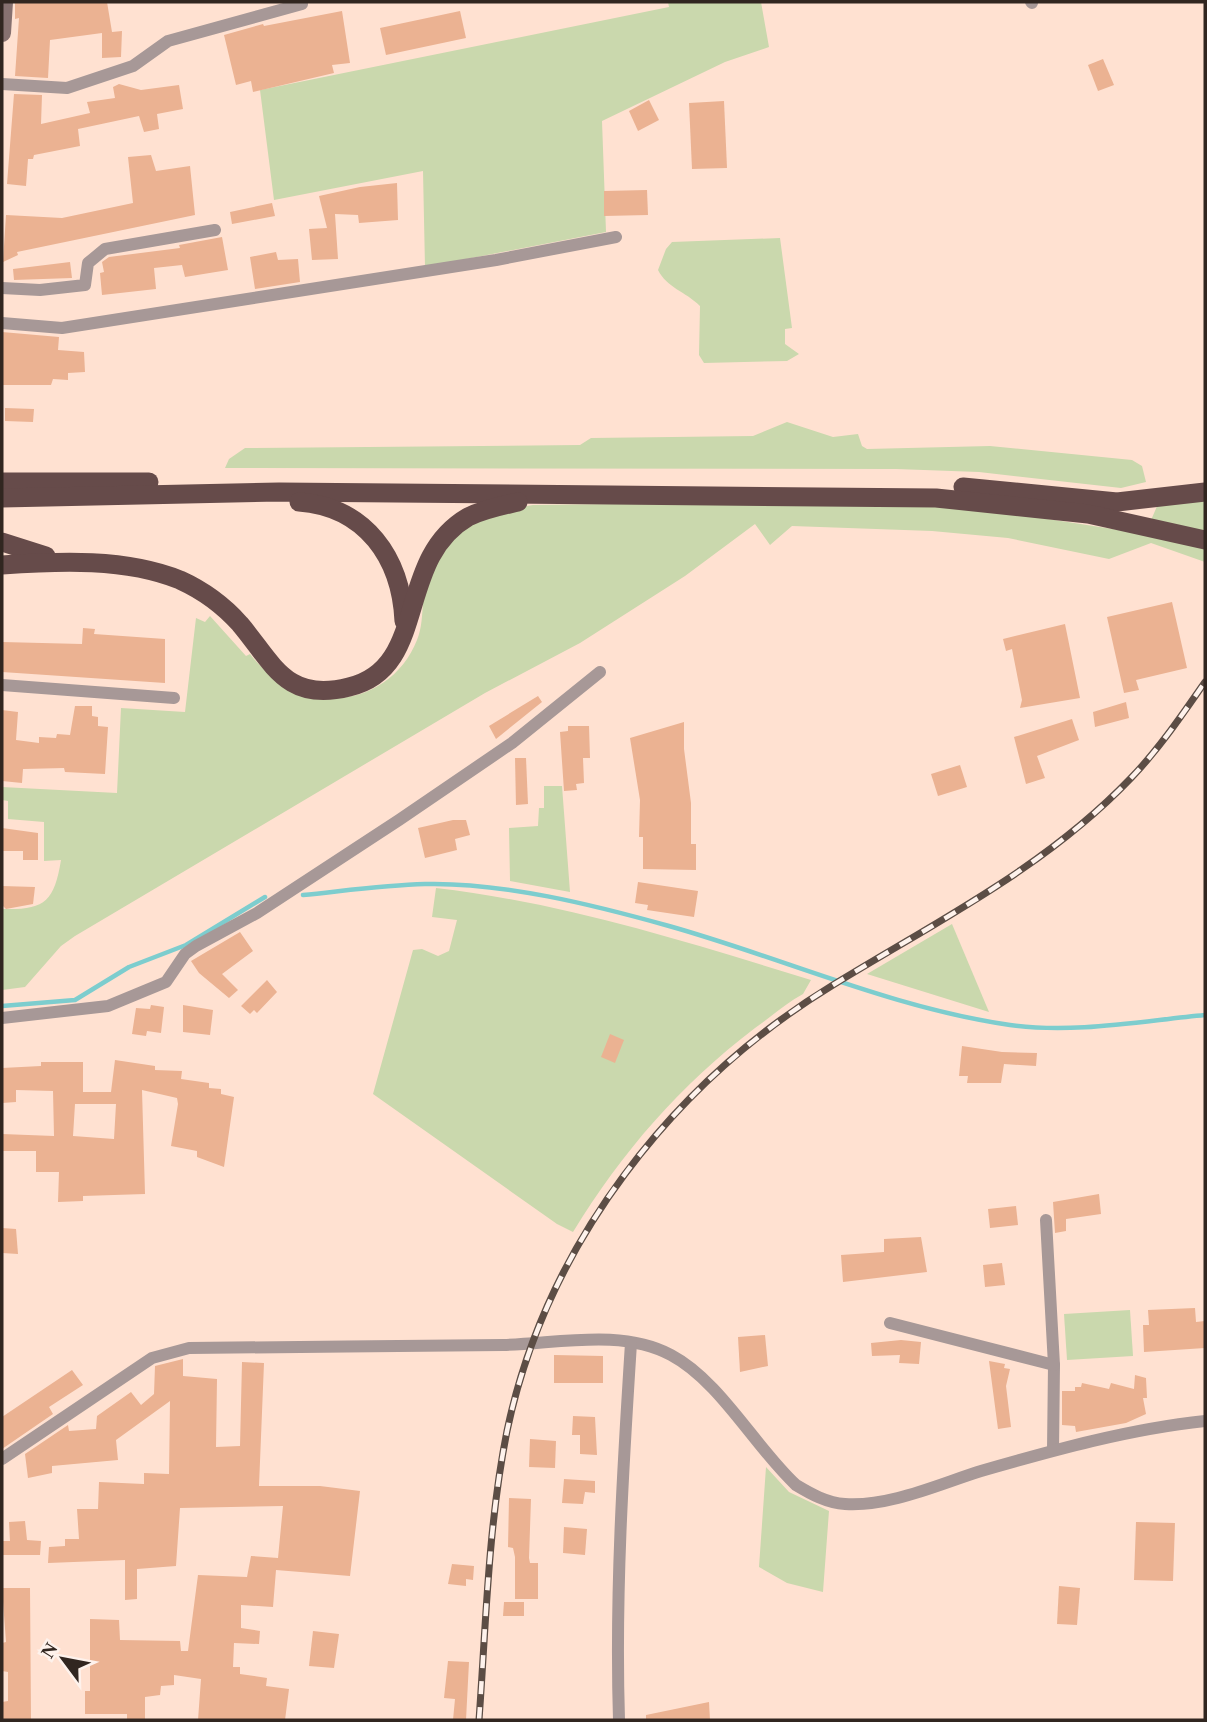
<svg xmlns="http://www.w3.org/2000/svg" width="1207" height="1722" viewBox="0 0 1207 1722" font-family="'Times New Roman',serif">
<style>
.green{fill:#cad8ad}
.lines{fill:none;stroke-linecap:round;stroke-linejoin:round}
.stream{stroke:#7dcdce;stroke-width:4.5}
.building{fill:#ebb292;fill-rule:evenodd}
.minor{stroke:#a79897;stroke-width:12}
.secondary{stroke:#877170;stroke-width:18}
.trunk{stroke:#664b4a;stroke-width:19}
.rail-casing{stroke:#5c4d45;stroke-width:7}
.rail{stroke:#fef2ec;stroke-width:4.5;stroke-dasharray:13;stroke-linecap:butt}
</style>
<rect width="100%" height="100%" fill="#ffe1d1"/>
<!-- green -->
<g class="green">
<path d="M668,2H761L769,47L725,62L602,121L606,232L425,267L423,171L274,200L260,90L669,7Z"/>
<path d="M780,238L792,328L785,329V344L799,354L787,361L704,363L699,355L700,306C685,291 667,288 658,270L666,249L672,242Z"/>
<path d="M787,422L833,437L858,434L862,446L867,449L990,446L1132,460L1142,466L1146,482L1121,488L979,472L896,469L225,468L229,459L245,448L580,445L591,438L753,436Z"/>
<path d="M1205,498V562L1151,543L1109,559L1008,538L932,531L792,526L770,545L755,524L685,576L580,643L485,693L75,936L61,946L25,987L2,990V909C44,910 54,903 61,860L44,861V822L8,819V801L2,800V787L117,793L121,708L185,712L196,618L205,622L210,616L246,656L250,654C269,678 293,696 325,698C366,701 402,678 417,640C422,628 422,615 423,603C426,583 437,561 448,544C466,519 504,509 533,505L696,503L971,507L1145,534L1158,504Z"/>
<path d="M544,786H562L570,892L510,881L509,828L538,826L539,808H544Z"/>
<path d="M436,888C565,903 687,942 811,980L803,994C786,1003 771,1017 755,1028C679,1086 623,1151 573,1232L557,1224L373,1094L413,950L422,949L438,956L449,951L457,920L432,917Z"/>
<path d="M952,924L989,1012L867,974Z"/>
<path d="M1130,1310L1133,1356L1067,1360L1064,1314Z"/>
<path d="M766,1467L789,1492L829,1511L823,1592L787,1583L759,1567Z"/>
</g>
<g class="lines">
<!-- stream -->
<g class="stream">
<path d="M303,895C343,891 384,885 425,884C502,882 594,905 669,926C783,958 892,1008 1010,1025C1074,1034 1141,1021 1205,1015"/>
<path d="M2,1006L75,1000L129,967L186,945L265,897"/>
</g>
</g>
<!-- building -->
<g class="building">
<path d="M15,2H107L112,32L122,31L121,57L102,58V33L50,40L48,78L15,76L19,18L15,19Z"/>
<path d="M342,11L350,63L332,65L334,73L253,92L251,81L236,85L224,35L263,24L264,26Z"/>
<path d="M460,11L466,38L386,55L380,28Z"/>
<path d="M1103,59L1114,85L1098,91L1088,65Z"/>
<path d="M119,84L141,90L179,85L183,109L157,114L159,129L144,132L139,116L78,129L80,146L34,155L33,159H28L26,186L7,184L14,94L42,95L41,124L90,113L87,102L115,98L113,87Z"/>
<path d="M649,100L659,120L638,131L629,111Z"/>
<path d="M724,101L727,168L692,169L689,103Z"/>
<path d="M151,155L156,171L190,166L195,215L17,252L18,255L3,262L6,215L62,218L133,203L128,157Z"/>
<path d="M397,183L398,220L359,223L358,215L335,214L338,259L312,260L309,229L327,228L319,196L360,187Z"/>
<path d="M647,190L648,215L604,216V191Z"/>
<path d="M272,203L275,216L232,224L230,212Z"/>
<path d="M222,237L228,270L185,277L182,265L154,268L156,289L102,295L100,273L104,272L102,262L109,257L180,248L179,245Z"/>
<path d="M276,252L278,260L298,259L300,282L255,289L250,257Z"/>
<path d="M70,262L72,278L14,280L13,269Z"/>
<path d="M2,332L59,337L58,350L84,352L85,372L68,373V380L53,379L51,385H2Z"/>
<path d="M5,408L34,409L33,422L5,421Z"/>
<path d="M1172,602L1187,668L1136,680L1139,690L1124,693L1107,617Z"/>
<path d="M1065,624L1080,698L1020,708L1022,700L1012,649L1006,651L1003,639Z"/>
<path d="M83,628L95,629L94,634L165,639V683L2,672V642L82,644Z"/>
<path d="M538,696L542,702L496,739L489,726Z"/>
<path d="M1126,702L1129,718L1095,727L1093,712Z"/>
<path d="M75,706H92V716L98,717V726L108,727L105,774L65,772L64,768L23,769L22,783L2,781V710L18,712L16,740L39,743V737L56,738L57,734L70,735Z"/>
<path d="M1072,719L1079,740L1037,756L1045,778L1026,784L1014,737Z"/>
<path d="M684,722V749L691,803V844H696V870L643,869V837H639L640,800L630,738Z"/>
<path d="M568,726H589L590,758H583L584,783L576,784L577,790L564,791L560,732L568,731Z"/>
<path d="M515,758H526L528,804L516,805Z"/>
<path d="M960,765L967,787L938,796L931,774Z"/>
<path d="M453,820H466L470,835L455,839L457,850L425,858L418,828Z"/>
<path d="M2,828L38,833V860H23V851H2Z"/>
<path d="M638,882L698,891L694,917L647,910L648,905L635,903Z"/>
<path d="M2,886L35,887L33,904L6,909L2,905Z"/>
<path d="M240,932L253,951L222,974L238,990L229,998L199,973L191,961Z"/>
<path d="M267,980L277,992L257,1013L254,1010L250,1014L241,1006Z"/>
<path d="M151,1005L164,1007L161,1033L147,1031L146,1036L132,1034L136,1008L150,1009Z"/>
<path d="M183,1005L213,1010L210,1035L183,1032Z"/>
<path d="M610,1034L624,1040L615,1063L601,1057Z"/>
<path d="M962,1046L1002,1052L1037,1053L1036,1066L1004,1064L1001,1083H967L968,1076H959Z"/>
<path d="M115,1060L155,1066V1070L182,1071L181,1079L209,1083V1088L221,1089V1094L234,1097L224,1167L197,1157V1151L171,1146L178,1104L177,1098L142,1090L145,1194L83,1196V1201L58,1202L59,1172H36V1151H2V1134L54,1136L53,1091L16,1090V1102L2,1103V1068L41,1066V1062H83V1092H111ZM75,1104H116L114,1139L73,1136Z"/>
<path d="M1099,1194L1101,1214L1066,1219V1231L1055,1233L1053,1202Z"/>
<path d="M1016,1206L1018,1225L990,1228L988,1209Z"/>
<path d="M2,1228L16,1229L18,1254L2,1253Z"/>
<path d="M921,1237L927,1272L843,1282L841,1255L884,1252V1239Z"/>
<path d="M1002,1263L1005,1285L985,1287L983,1265Z"/>
<path d="M1195,1308L1196,1322L1205,1321V1348L1144,1352L1143,1325H1149L1148,1310Z"/>
<path d="M765,1335L768,1366L740,1372L738,1337Z"/>
<path d="M901,1340L921,1342L919,1364L899,1363L900,1355L872,1356L871,1343Z"/>
<path d="M554,1355L603,1356V1383H554Z"/>
<path d="M183,1359V1376L217,1379L216,1447L240,1446L242,1362L264,1363L259,1486H320L360,1491L350,1576L276,1570L273,1607L241,1605V1628L260,1631L259,1644L234,1643L233,1667H240V1674L267,1678L266,1686L289,1689L285,1720H198L201,1679L174,1675V1685L161,1686L160,1695L145,1697V1720H127V1714H85V1691H90V1619L119,1620L120,1640L180,1641L181,1651H188L198,1575L247,1577L251,1556L278,1558L283,1506L180,1508L176,1566L137,1569V1599L125,1600V1560L48,1563L49,1547L65,1546V1539H79L77,1509H98L99,1482L144,1484V1473L169,1474L170,1401L116,1440L118,1460L52,1466V1473L28,1478L25,1454L68,1425L69,1431L96,1429L97,1416L131,1392L141,1405L154,1394L155,1366Z"/>
<path d="M989,1361L1005,1364L1004,1368L1010,1369L1006,1386L1011,1427L998,1429Z"/>
<path d="M72,1370L83,1385L49,1407L53,1414L2,1449V1417Z"/>
<path d="M1135,1375L1146,1378L1147,1398H1143L1146,1414L1126,1423L1076,1432L1075,1426L1062,1425V1391H1075V1387H1081L1082,1383L1109,1389L1111,1383L1134,1389Z"/>
<path d="M573,1416L595,1417L597,1455L580,1454V1435H572Z"/>
<path d="M530,1439L556,1441L555,1468L529,1467Z"/>
<path d="M564,1479L595,1481V1493L585,1492L583,1504L562,1503Z"/>
<path d="M509,1498L531,1499L529,1558L530,1563H538V1599H515V1557L513,1548L508,1547Z"/>
<path d="M25,1521L27,1540L41,1541L40,1555H2V1541H10L9,1522Z"/>
<path d="M1136,1522L1175,1523L1173,1581L1134,1580Z"/>
<path d="M564,1527L587,1529L585,1555L563,1553Z"/>
<path d="M452,1564L474,1566L473,1580L466,1579V1586L448,1584Z"/>
<path d="M1059,1586L1080,1588L1077,1625L1057,1624Z"/>
<path d="M2,1588H30L31,1720H2V1702L8,1701V1672L2,1671V1643L6,1642Z"/>
<path d="M504,1602H524V1616H503Z"/>
<path d="M313,1631L339,1634L334,1668L309,1666Z"/>
<path d="M448,1661L469,1662L466,1720H453L455,1699L444,1698Z"/>
<path d="M709,1702L710,1720H646V1715Z"/>
</g>
<g class="lines">
<!-- minor -->
<g class="minor">
<path d="M1031,2L1032,3"/>
<path d="M2,84L67,88L133,66L168,41L302,4"/>
<path d="M2,288L40,290L85,285L88,263L105,249L215,230"/>
<path d="M2,323L62,328L496,260L616,237"/>
<path d="M2,685L174,698"/>
<path d="M2,1018L108,1006L166,982L185,954L196,946L257,913L399,820L512,743L600,672"/>
<path d="M1046,1220L1054,1365L1053,1450"/>
<path d="M890,1323L1054,1365"/>
<path d="M2,1459L152,1358L189,1348C294,1347 398,1346 503,1345C556,1344 621,1328 671,1355C720,1381 755,1447 796,1485C811,1494 827,1503 845,1504C890,1507 939,1484 981,1471C1054,1450 1129,1429 1205,1421"/>
<path d="M619,1720C615,1594 623,1468 631,1343"/>
</g>
<!-- secondary -->
<path class="secondary" d="M2,33L4,2"/>
<!-- trunk -->
<g class="trunk">
<path d="M2,482H149"/>
<path d="M963,487L1117,502L1205,492"/>
<path d="M2,498L279,492L936,498L1088,514L1205,540"/>
<path d="M299,502C366,507 401,558 404,621"/>
<path d="M2,542L46,556"/>
<path d="M2,565C59,561 126,558 180,580C202,590 224,606 240,624C273,663 286,703 349,687C430,668 394,560 468,517C484,509 501,506 518,502"/>
</g>
<defs>
<path id="rail" d="M479,1720C486,1624 488,1526 507,1431C546,1245 672,1083 833,985C937,921 1045,868 1131,778C1159,749 1182,715 1205,682"/>
</defs>
<!-- rail casing -->
<use href="#rail" class="rail-casing"/>
<!-- rail -->
<use href="#rail" class="rail"/>
</g>
<!-- border -->
<rect width="1207" height="1722" fill="none" stroke="#312620" stroke-width="7"/>
<!-- north arrow -->
<g transform="translate(63 1659) rotate(302)" stroke="#fef2ec" stroke-width="5" paint-order="stroke">
<path d="M0-5L12 26L0 18L-12 26Z" fill="#312620"/>
<text y="-10" font-size="19" font-weight="bold" text-anchor="middle" fill="#312620">N</text>
</g>
</svg>
